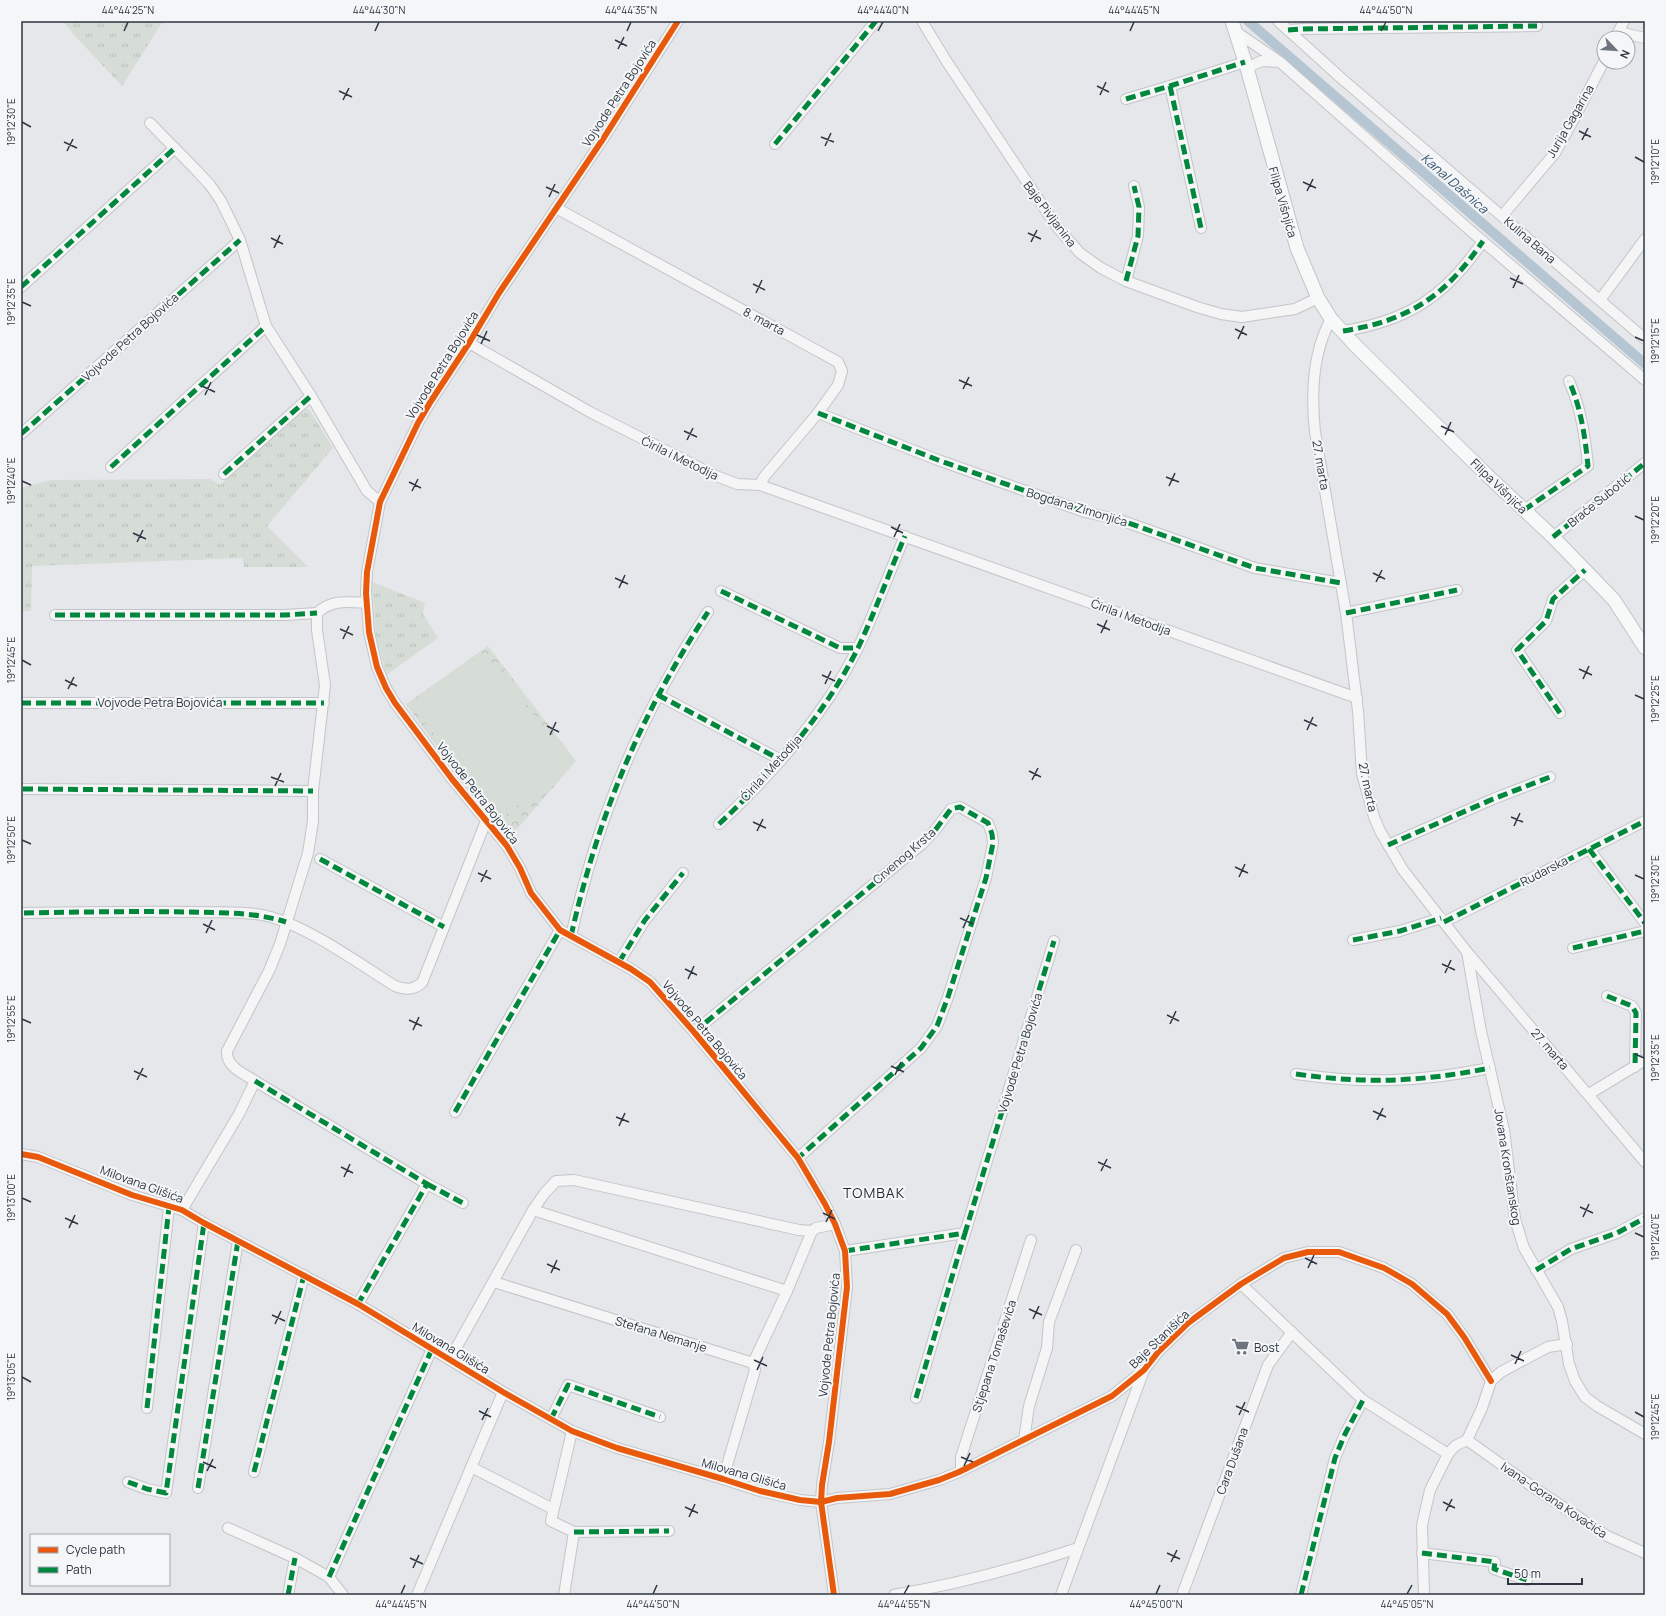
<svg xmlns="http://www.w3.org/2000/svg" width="1666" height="1616" viewBox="0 0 1666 1616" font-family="Manrope,sans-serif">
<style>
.grass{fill:url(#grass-tufts)}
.park{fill:url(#park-crowns)}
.pitch{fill:#d6ddd6}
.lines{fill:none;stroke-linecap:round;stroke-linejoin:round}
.canal{stroke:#b6c5d2;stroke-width:10}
.minor-casing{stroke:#c3c5c8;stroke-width:12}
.major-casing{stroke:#c2c4c7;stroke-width:15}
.minor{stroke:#f5f5f6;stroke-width:10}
.major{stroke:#f7f8f8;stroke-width:13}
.quiet{stroke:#00873e;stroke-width:5;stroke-dasharray:10 5;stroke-linecap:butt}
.cycleway-casing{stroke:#f4f6f8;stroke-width:8}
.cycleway{stroke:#e8590c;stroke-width:6}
.ticks{fill:none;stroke:#2d3642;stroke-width:1.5}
.labels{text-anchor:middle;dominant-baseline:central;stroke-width:4;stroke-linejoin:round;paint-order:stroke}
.street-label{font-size:12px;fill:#2d3642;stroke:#f4f6f8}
.poi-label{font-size:12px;fill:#2d3642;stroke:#f4f6f8;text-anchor:start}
.water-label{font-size:13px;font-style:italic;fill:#3a5673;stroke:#f4f6f8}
.quarter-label{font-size:14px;letter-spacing:1px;fill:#1f2733;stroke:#f4f6f8}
.neatline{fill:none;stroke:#2d3642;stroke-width:1.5}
.ticks-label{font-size:10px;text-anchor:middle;fill:#2d3642}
</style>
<defs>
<pattern id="grass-tufts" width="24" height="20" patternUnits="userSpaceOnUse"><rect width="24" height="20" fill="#d6ddd6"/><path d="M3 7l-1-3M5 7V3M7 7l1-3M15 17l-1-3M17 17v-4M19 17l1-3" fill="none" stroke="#b8beb9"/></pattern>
<pattern id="park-crowns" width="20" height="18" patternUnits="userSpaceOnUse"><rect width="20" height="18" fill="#d6ddd6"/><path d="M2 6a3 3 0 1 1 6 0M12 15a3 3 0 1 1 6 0" fill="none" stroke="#b8beb9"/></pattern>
</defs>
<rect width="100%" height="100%" fill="#e5e7ea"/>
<!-- grass -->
<g class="grass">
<path d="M63,21H163L122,86L75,36Z"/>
<path d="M305,409H309L333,448L267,526L308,567H244L243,558L32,566L31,611H21V488L51,480L210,479L220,485Z"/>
<path d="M372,582L425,603L423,614L438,638L386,675L376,636Z"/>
</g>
<!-- park -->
<path class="park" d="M488,646L576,761L510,837L440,751L406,704Z"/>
<!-- pitch -->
<path class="pitch" d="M484,652L571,763L500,819L413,707Z"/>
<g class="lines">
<!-- canal -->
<path class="canal" d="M1248,21L1645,364"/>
<defs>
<g id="minor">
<path d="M678,21L603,139L499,293L469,343L431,401L418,423L380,502L367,572L366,593L369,632L377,667L386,688L395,703L452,779L507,846L520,868L531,893L560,930L631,969L650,982L694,1032L798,1158L825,1204L835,1224L845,1251L847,1287L829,1442L822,1485L821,1502L834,1595"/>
<path d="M922,21L947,62L1057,227L1080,253L1101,268L1126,281L1197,307L1221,314L1242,317L1295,309L1318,298"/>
<path d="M1278,21L1341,78L1645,339"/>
<path d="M1288,30L1303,29L1537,26"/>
<path d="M1235,31L1280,62L1261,61L1247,68"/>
<path d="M1618,32L1645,38"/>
<path d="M1616,37L1624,21"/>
<path d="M1280,62L1472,232L1645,380"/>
<path d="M1170,86L1201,228"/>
<path d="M1126,99L1170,86L1245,62"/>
<path d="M150,123L198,172L210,185L221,201L240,240L266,326L311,396L367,491L380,502"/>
<path d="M775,144L876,21"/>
<path d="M556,208L838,362L842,371L838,385L818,413L764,477L760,485"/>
<path d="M1502,216L1555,153L1576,115L1604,61"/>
<path d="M1126,281L1138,236L1139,207L1134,186"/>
<path d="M21,287L175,148"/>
<path d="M1600,300L1645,239"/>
<path d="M1331,319C1312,353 1311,394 1315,432L1346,613L1358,711L1362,774L1374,817L1380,831L1403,870L1467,952L1645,1162"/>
<path d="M1343,331C1408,321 1446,296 1483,241"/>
<path d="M469,343L590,412L716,476L737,484L760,485L1357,698"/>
<path d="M818,413L938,460L1085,512L1120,520L1255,568L1341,583"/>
<path d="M21,434L240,240"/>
<path d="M111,467L266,326"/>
<path d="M224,474L311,396"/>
<path d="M1524,510L1588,466C1585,436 1581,408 1569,381"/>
<path d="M1553,537L1645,463"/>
<path d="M721,591L840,648H858"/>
<path d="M1346,613L1457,590"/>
<path d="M55,615H285L317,613"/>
<path d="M658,695L781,760"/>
<path d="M21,703H324"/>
<path d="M1560,713L1517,650L1546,621L1553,599L1585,570"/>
<path d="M23,789L313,791"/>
<path d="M719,824C773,773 824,716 858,648C875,612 889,573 905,536"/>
<path d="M1388,845L1493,799L1550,777"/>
<path d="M1589,849L1645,923"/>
<path d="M320,859L444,927"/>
<path d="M24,913C82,912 140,911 198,912C219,913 250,911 271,917C312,929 358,963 395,986C406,990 413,990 422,983L486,821"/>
<path d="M1444,922L1645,821"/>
<path d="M571,936C598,816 640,715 708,612"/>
<path d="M1353,940L1400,931L1441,918"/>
<path d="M1573,948L1645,931"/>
<path d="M1467,952L1481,1031L1504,1130L1515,1219L1524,1248L1558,1307L1562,1321L1569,1364L1575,1381L1585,1397L1597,1406L1645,1434"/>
<path d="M619,962L645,920L683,873"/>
<path d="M1607,996L1632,1006L1636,1013L1635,1067"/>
<path d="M694,1032L922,844L936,829L951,809L960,807L988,823L992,834L993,843L986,878L948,997L937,1026L921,1048L798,1158"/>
<path d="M1296,1074C1366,1084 1420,1082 1490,1068"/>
<path d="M255,1081L427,1184L358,1304"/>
<path d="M1589,1094L1645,1060"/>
<path d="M455,1112L560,930"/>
<path d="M21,1154L38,1157L132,1195L182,1210L204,1223L358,1304L503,1392L572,1431L617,1448L723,1479L760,1491L800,1500L821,1502L837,1498L890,1494L939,1480L959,1472L1112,1396L1144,1370L1159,1351L1188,1323L1241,1284L1284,1258L1308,1252H1339L1384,1268L1412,1284L1447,1314L1464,1337L1491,1381"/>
<path d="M427,1184L463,1203"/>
<path d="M182,1210L239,1114L255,1081C243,1073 226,1067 227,1051L269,971L280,944L308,853L313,821V791L325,685L317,630V613C332,599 348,602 367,603"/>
<path d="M533,1210L787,1291"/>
<path d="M845,1251L965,1233L1054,941"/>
<path d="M1536,1270L1571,1249L1617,1233L1645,1218"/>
<path d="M494,1282L753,1363L787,1291L812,1231"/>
<path d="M1241,1284L1363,1400L1448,1454"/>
<path d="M450,1359L533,1210L544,1194L556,1181L574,1180L799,1230L812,1231L816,1228L835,1224"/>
<path d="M916,1398L965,1233"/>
<path d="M147,1408L169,1207"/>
<path d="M551,1419L568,1385L660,1417"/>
<path d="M1024,1440L1029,1406L1047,1348L1049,1322L1076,1250"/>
<path d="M1467,1440L1530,1485L1607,1536L1645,1553"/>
<path d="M471,1467L553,1509"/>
<path d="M961,1471V1457L1031,1240"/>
<path d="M254,1472L304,1275"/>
<path d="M723,1479L755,1370L753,1363"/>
<path d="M128,1482L147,1489L166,1493L204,1223"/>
<path d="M198,1488L238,1241"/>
<path d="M228,1528L295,1558L329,1577L343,1595"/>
<path d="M574,1532L669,1531"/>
<path d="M1422,1553L1495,1562L1494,1569L1527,1580"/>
<path d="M329,1577L432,1349"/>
<path d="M288,1595L295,1558"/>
<path d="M417,1595L503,1392"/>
<path d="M564,1595L574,1532L551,1521L572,1431"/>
<path d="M894,1595C957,1584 1018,1568 1078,1548"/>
<path d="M1061,1595L1144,1370"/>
<path d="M1182,1595L1268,1365L1292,1332"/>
<path d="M1301,1595L1335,1458L1345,1434L1363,1400"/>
<path d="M1424,1595L1422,1525L1430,1490L1448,1454L1455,1446L1467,1440L1482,1408L1491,1381L1501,1372L1548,1347L1567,1344"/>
</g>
<path id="major" d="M1232,21L1247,68L1297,248L1318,298L1331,319L1356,346L1487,475L1553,537L1614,600L1645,648"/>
</defs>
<!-- minor casing -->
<use href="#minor" class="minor-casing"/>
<!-- major casing -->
<use href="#major" class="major-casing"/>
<!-- minor -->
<use href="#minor" class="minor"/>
<!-- major -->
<use href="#major" class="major"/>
<!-- quiet -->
<g class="quiet">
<path d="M1288,30L1303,29L1537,26"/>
<path d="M1170,86L1201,228"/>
<path d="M1126,99L1170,86L1245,62"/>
<path d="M775,144L876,21"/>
<path d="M1126,281L1138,236L1139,207L1134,186"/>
<path d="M21,287L175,148"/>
<path d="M1343,331C1408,321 1446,296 1483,241"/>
<path d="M818,413L938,460L1085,512L1120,520L1255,568L1341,583"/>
<path d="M21,434L240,240"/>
<path d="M111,467L266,326"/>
<path d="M224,474L311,396"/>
<path d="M1524,510L1588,466C1585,436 1581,408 1569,381"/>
<path d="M1553,537L1645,463"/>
<path d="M721,591L840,648H858"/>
<path d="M1346,613L1457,590"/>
<path d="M55,615H285L317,613"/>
<path d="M658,695L781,760"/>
<path d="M21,703H324"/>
<path d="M1560,713L1517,650L1546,621L1553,599L1585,570"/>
<path d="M23,789L313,791"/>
<path d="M719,824C773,773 824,716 858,648C875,612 889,573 905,536"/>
<path d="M1388,845L1493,799L1550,777"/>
<path d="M1589,849L1645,923"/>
<path d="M320,859L444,927"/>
<path d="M24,913C79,912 134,911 189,912C222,913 255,912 286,922"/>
<path d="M1444,922L1645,821"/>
<path d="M571,936C598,816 640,715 708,612"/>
<path d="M1353,940L1400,931L1441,918"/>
<path d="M1573,948L1645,931"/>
<path d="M619,962L645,920L683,873"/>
<path d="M1607,996L1632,1006L1636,1013L1635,1067"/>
<path d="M694,1032L922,844L936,829L951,809L960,807L988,823L992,834L993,843L986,878L948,997L937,1026L921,1048L798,1158"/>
<path d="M1296,1074C1366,1084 1420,1082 1490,1068"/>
<path d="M255,1081L427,1184L358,1304"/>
<path d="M455,1112L560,930"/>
<path d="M427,1184L463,1203"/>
<path d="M845,1251L965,1233L1054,941"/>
<path d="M1536,1270L1571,1249L1617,1233L1645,1218"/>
<path d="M916,1398L965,1233"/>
<path d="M147,1408L169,1207"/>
<path d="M551,1419L568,1385L660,1417"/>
<path d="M254,1472L304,1275"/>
<path d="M128,1482L147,1489L166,1493L204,1223"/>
<path d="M198,1488L238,1241"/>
<path d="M574,1532L669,1531"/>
<path d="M1422,1553L1495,1562L1494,1569L1527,1580"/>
<path d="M329,1577L432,1349"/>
<path d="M288,1595L295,1558"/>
<path d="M1301,1595L1335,1458L1345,1434L1363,1400"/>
</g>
<defs>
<g id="cycleway">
<path d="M678,21L603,139L499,293L469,343L431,401L418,423L380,502L367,572L366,593L369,632L377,667L386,688L395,703L452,779L507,846L520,868L531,893L560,930L631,969L650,982L694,1032L798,1158L825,1204L835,1224L845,1251L847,1287L829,1442L822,1485L821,1502L834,1595"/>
<path d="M21,1154L38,1157L132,1195L182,1210L204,1223L358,1304L503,1392L572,1431L617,1448L723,1479L760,1491L800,1500L821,1502L837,1498L890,1494L939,1480L959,1472L1112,1396L1144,1370L1159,1351L1188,1323L1241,1284L1284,1258L1308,1252H1339L1384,1268L1412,1284L1447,1314L1464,1337L1491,1381"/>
</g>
</defs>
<!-- cycleway casing -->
<use href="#cycleway" class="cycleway-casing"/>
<!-- cycleway -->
<use href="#cycleway" class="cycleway"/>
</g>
<!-- ticks -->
<path class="ticks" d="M124,31L128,22M375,31L379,22M627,31L631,22M878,31L883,22M1130,31L1134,22M1381,31L1386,22M615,40L627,46M618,49L624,37M1097,86L1109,92M339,91L352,97M1100,95L1106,82M343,100L349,88M22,122L31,127M1579,131L1591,137M821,137L834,142M1582,140L1588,128M64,142L77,148M825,146L831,133M67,151L73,139M1635,157L1644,162M1303,182L1316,188M546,187L559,193M1307,191L1313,179M549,197L555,184M1028,233L1041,239M271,238L283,244M1031,242L1037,230M274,248L280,235M1510,278L1523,284M753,284L765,290M1513,288L1519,275M756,293L762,280M22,302L31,306M1235,329L1247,335M477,335L490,341M1635,337L1644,341M1238,339L1244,326M481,344L487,331M959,380L972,386M202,386L215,392M963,389L969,377M205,395L211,382M1441,426L1454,432M684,431L697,437M1445,435L1451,422M687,440L693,428M1166,477L1179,482M22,481L31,485M409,482L421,488M1169,486L1175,473M412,491L418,479M1635,516L1644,520M891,527L903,533M133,533L146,539M894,537L900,524M137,542L143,530M1373,573L1385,579M615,578L628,584M1376,582L1382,570M619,588L625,575M1097,624L1110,630M340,629L353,635M1101,633L1107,620M343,639L349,626M22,660L31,665M1579,669L1592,675M822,675L835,681M1583,679L1589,666M65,680L77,686M825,684L831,671M68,689L74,677M1635,695L1644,699M1304,720L1317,726M547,726L559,732M1307,730L1313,717M550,735L556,722M1029,771L1041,777M271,777L284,782M1032,780L1038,768M275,786L281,773M1511,817L1523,822M753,822L766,828M1514,826L1520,813M757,831L763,819M22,840L31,844M1235,867L1248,873M478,873L491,879M1635,875L1644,879M1239,877L1245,864M481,882L487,870M960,918L973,924M203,924L215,930M963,928L969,915M206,933L212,920M1442,964L1455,970M685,969L697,975M1445,973L1451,960M688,979L694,966M1167,1015L1179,1021M22,1019L31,1023M409,1020L422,1026M1170,1024L1176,1011M413,1030L419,1017M1635,1054L1644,1058M891,1066L904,1072M134,1071L147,1077M895,1075L901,1062M137,1080L143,1068M1373,1111L1386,1117M616,1117L629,1122M1377,1120L1383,1108M619,1126L625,1113M1098,1162L1111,1168M341,1167L353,1173M1101,1171L1107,1159M344,1177L350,1164M22,1198L31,1202M1580,1207L1593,1213M823,1213L835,1219M1583,1217L1589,1204M65,1218L78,1224M826,1222L832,1210M69,1228L75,1215M1635,1233L1644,1237M1305,1258L1317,1264M547,1264L560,1270M1308,1268L1314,1255M551,1273L557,1260M1029,1309L1042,1315M272,1315L285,1321M1033,1319L1039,1306M275,1324L281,1311M1511,1355L1524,1361M754,1360L767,1366M1515,1364L1521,1351M757,1370L763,1357M22,1377L31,1382M1236,1406L1249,1412M479,1411L491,1417M1635,1412L1644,1417M1239,1415L1245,1402M482,1420L488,1408M961,1457L973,1462M203,1462L216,1468M964,1466L970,1453M207,1471L213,1459M1443,1502L1455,1508M685,1507L698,1513M1446,1511L1452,1499M689,1517L695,1504M1167,1553L1180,1559M410,1558L423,1564M1171,1562L1177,1550M413,1568L419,1555M401,1594L405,1585M653,1594L657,1585M904,1594L909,1585M1156,1594L1160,1585M1407,1594L1412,1585"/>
<!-- icons -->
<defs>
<symbol id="supermarket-bare" viewBox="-9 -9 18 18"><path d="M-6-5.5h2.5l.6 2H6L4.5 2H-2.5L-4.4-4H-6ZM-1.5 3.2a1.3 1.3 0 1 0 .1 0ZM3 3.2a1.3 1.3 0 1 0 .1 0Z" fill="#6d747d" stroke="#f4f6f8" stroke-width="2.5" paint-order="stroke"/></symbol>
</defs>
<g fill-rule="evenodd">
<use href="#supermarket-bare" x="1228" y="1334" width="25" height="25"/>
</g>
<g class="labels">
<!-- street labels -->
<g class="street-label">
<text transform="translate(619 93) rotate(-57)">Vojvode Petra Bojovića</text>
<text transform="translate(1570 121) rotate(-60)">Jurija Gagarina</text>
<text transform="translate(1283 202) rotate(74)">Filipa Višnjića</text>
<text transform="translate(1050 214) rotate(53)">Baje Pivljanina</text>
<text transform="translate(1530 240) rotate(41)">Kulina Bana</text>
<text transform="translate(764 321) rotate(28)">8. marta</text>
<text transform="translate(130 337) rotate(-42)">Vojvode Petra Bojovića</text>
<text transform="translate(442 365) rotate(-58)">Vojvode Petra Bojovića</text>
<text transform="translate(680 458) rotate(26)">Ćirila i Metodija</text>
<text transform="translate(1321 465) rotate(80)">27. marta</text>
<text transform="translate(1499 486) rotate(44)">Filipa Višnjića</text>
<text transform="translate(1599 500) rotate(-39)">Braće Subotić</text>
<text transform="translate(1077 507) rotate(17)">Bogdana Zimonjića</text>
<text transform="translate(1131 617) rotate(20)">Ćirila i Metodija</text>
<text x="160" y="702">Vojvode Petra Bojovića</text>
<text transform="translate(771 768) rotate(-48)">Ćirila i Metodija</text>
<text transform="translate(1368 787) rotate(78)">27. marta</text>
<text transform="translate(478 793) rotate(52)">Vojvode Petra Bojovića</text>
<text transform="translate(904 856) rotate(-41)">Crvenog Krsta</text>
<text transform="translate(1544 871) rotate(-27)">Rudarska</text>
<text transform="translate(705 1030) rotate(50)">Vojvode Petra Bojovića</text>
<text transform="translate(1550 1049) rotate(49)">27. marta</text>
<text transform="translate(1020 1053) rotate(-73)">Vojvode Petra Bojovića</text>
<text transform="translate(1508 1167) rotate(81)">Jovana Kronštanskog</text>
<text transform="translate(142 1184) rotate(20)">Milovana Glišića</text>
<text transform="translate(661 1334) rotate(17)">Stefana Nemanje</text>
<text transform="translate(829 1335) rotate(-84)">Vojvode Petra Bojovića</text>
<text transform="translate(1159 1339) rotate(-44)">Baje Stanišića</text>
<text transform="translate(451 1348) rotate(31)">Milovana Glišića</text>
<text transform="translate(994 1356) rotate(-72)">Stjepana Tomaševića</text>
<text transform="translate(1232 1461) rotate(-70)">Cara Dušana</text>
<text transform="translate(744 1474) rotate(16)">Milovana Glišića</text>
<text transform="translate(1554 1500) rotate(34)">Ivana-Gorana Kovačića</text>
</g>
<!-- poi labels -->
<g class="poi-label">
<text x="1254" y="1347">Bost</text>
</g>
<!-- water labels -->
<g class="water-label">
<text transform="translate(1455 183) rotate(41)">Kanal Dašnica</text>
</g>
<!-- quarter labels -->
<g class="quarter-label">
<text x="874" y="1192">TOMBAK</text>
</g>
</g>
<!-- border -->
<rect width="1666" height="1616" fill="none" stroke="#f4f6f8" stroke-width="44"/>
<!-- legend -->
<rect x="30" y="1534" width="140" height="52" fill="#f4f6f8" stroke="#a4a9af"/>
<rect x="38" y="1547" width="20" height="6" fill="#e8590c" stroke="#a4a9af"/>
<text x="66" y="1554" font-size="12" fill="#2d3642">Cycle path</text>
<rect x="38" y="1567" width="20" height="6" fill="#00873e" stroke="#a4a9af"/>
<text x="66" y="1574" font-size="12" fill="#2d3642">Path</text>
<!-- north arrow -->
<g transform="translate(1616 50) rotate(115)"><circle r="19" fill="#f4f6f8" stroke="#a4a9af"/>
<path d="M0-3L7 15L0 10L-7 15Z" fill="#6d747d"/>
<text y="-6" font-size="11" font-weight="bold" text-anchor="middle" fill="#2d3642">N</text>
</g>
<!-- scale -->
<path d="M1508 1578v6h74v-6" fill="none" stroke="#2d3642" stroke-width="2"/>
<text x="1514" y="1578" font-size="12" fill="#2d3642" stroke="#f4f6f8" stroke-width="3" paint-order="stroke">50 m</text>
<rect x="22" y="22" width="1622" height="1572" class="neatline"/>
<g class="ticks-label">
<text x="128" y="14">44°44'25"N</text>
<text x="379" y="14">44°44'30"N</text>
<text x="631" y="14">44°44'35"N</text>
<text x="883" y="14">44°44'40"N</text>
<text x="1134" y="14">44°44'45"N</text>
<text x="1386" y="14">44°44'50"N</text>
<text transform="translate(11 122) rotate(-90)" y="4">19°12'30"E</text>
<text transform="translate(1655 162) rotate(-90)" y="4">19°12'10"E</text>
<text transform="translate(11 302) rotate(-90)" y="4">19°12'35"E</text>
<text transform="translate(1655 341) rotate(-90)" y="4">19°12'15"E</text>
<text transform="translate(11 481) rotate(-90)" y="4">19°12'40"E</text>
<text transform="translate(1655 520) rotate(-90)" y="4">19°12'20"E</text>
<text transform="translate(11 660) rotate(-90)" y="4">19°12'45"E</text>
<text transform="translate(1655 699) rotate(-90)" y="4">19°12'25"E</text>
<text transform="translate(11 840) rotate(-90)" y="4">19°12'50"E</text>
<text transform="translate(1655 879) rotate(-90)" y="4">19°12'30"E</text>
<text transform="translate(11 1019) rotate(-90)" y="4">19°12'55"E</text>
<text transform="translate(1655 1058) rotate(-90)" y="4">19°12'35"E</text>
<text transform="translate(11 1198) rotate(-90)" y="4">19°13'00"E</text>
<text transform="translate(1655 1237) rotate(-90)" y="4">19°12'40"E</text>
<text transform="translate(11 1377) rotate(-90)" y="4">19°13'05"E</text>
<text transform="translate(1655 1417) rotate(-90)" y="4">19°12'45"E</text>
<text x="401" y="1608">44°44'45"N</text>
<text x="653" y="1608">44°44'50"N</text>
<text x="904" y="1608">44°44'55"N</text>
<text x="1156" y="1608">44°45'00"N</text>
<text x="1407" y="1608">44°45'05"N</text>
</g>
</svg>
